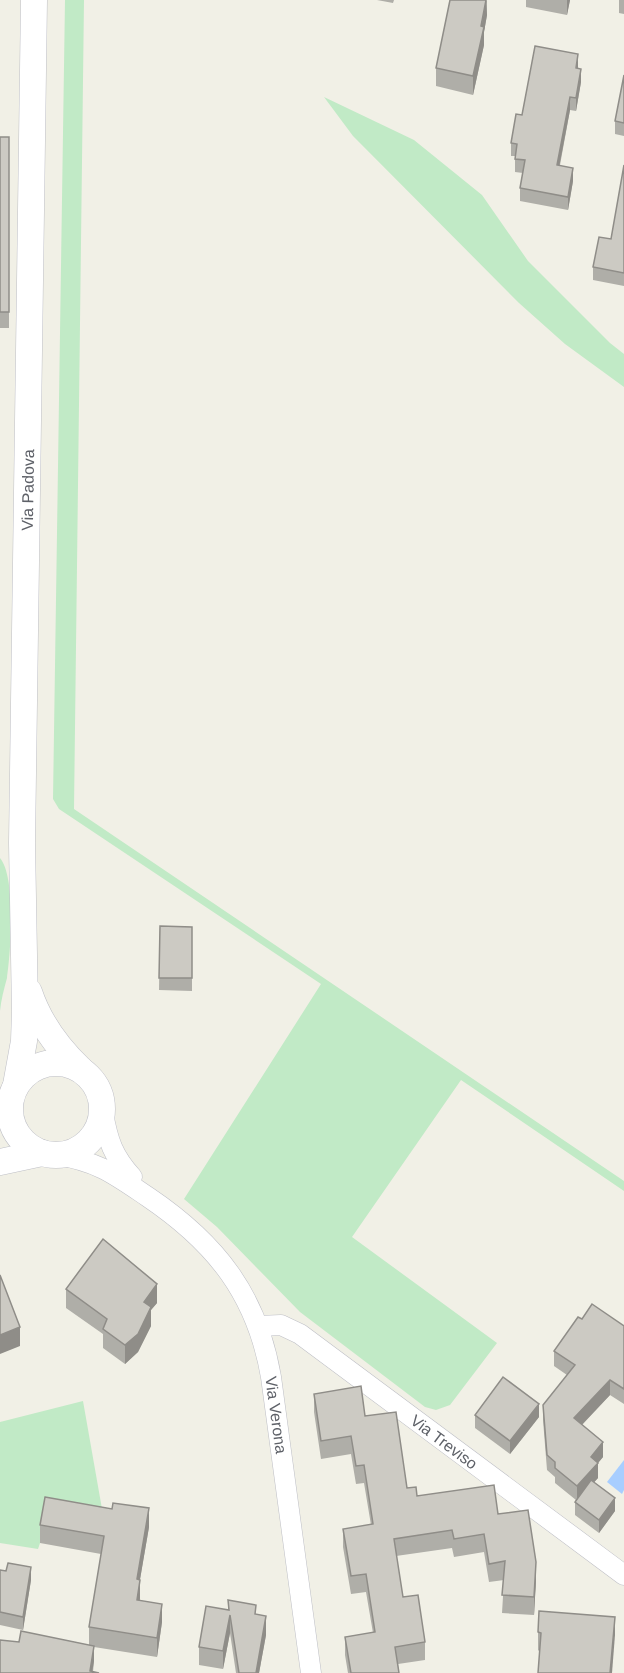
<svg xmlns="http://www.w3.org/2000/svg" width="624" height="1673" viewBox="0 0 624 1673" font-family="Arial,sans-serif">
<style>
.green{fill:#c1eac6}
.water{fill:#a8ceff}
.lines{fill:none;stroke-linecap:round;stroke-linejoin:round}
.minor-casing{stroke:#bebfc6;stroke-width:21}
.tertiary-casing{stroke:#bebfc6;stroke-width:27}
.minor{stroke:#fff;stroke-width:20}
.tertiary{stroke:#fff;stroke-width:26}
.wall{fill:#afaea8}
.shaded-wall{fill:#8f8d88}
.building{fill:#cccac3;stroke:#8f8d88;stroke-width:1.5}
.labels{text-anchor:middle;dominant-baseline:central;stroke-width:4.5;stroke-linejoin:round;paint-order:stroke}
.street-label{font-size:16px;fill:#5e6168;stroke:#fff}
</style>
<rect width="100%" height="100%" fill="#f1f0e6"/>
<!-- green -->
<g class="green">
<path d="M65,0H84L74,809L624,1181V1191L461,1080L352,1237L497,1343L450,1405L436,1410L425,1407L300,1312L217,1227L184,1199L321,984L59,809L53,799Z"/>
<path d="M324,97L414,140L482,195L528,261L610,343L624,354V387L565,344L519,303L353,136Z"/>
<path d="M0,858C16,877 11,952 7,978C4,989 1,1000 0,1011Z"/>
<path d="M83,1401L105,1526L40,1543L38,1549L0,1543V1422Z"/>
</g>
<!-- water -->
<path class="water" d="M624,1460V1490L622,1494L607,1482Z"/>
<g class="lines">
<defs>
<g id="minor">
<path d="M103,1113C108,1141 113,1156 132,1177"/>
<path d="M57,1155C99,1162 114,1174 148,1197C216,1243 257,1295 271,1377L311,1673"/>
<path d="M259,1326L281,1325L300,1334L624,1575"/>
</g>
<g id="tertiary">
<path d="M29,992C39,1022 57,1047 80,1069"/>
<circle cx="56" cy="1109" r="46"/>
<path d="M16,1085L24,1041L25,1012L22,843L34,0"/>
<path d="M0,1162L42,1153"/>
</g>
</defs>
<!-- minor casing -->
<use href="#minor" class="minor-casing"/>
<!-- tertiary casing -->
<use href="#tertiary" class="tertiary-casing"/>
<!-- minor -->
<use href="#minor" class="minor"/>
<!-- tertiary -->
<use href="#tertiary" class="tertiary"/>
</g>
<!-- wall -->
<g class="wall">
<path d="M377,0H394L393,3Z"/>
<path d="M487,0V15L484,32V45L473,95L436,86V68Z"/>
<path d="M526,0H570L567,15L526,7Z"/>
<path d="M619,0H624V14L619,13Z"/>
<path d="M578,67L581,82L576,111L570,110L560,165L573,181L568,210L520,201V188L523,173L515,172V156H511V143L522,115Z"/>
<path d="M624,75V136L615,134V121Z"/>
<rect x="0" y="137" width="9" height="191"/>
<path d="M624,165V286L593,280V267L611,239Z"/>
<path d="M160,926L192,927V991L159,990Z"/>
<path d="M66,1289L157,1303L151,1310V1326L138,1352L125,1364L103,1348V1334L66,1308Z"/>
<path d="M582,1319L624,1326V1404L610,1395L582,1425L603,1457L598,1463V1478L594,1482L615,1511L599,1533L575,1515V1502L576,1500L555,1483V1477L547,1470L543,1420V1405L567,1375L554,1366V1351Z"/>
<path d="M314,1394L365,1416L407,1488L417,1496L498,1514L536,1580L534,1615L502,1613L504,1580L489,1582L484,1552L454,1557L452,1548L396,1556L403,1597L425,1642V1660L398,1664L399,1673H348L345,1655V1637L373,1633L366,1592L351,1594L343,1547V1529L371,1525L364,1483L356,1484L351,1454L321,1459L314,1412Z"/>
<path d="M475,1415L539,1417L510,1454L475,1428Z"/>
<path d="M40,1525L149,1527L140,1579V1600L162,1622L157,1657L94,1647V1661L93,1672L0,1673L19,1642L89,1645V1627L101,1554L40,1543Z"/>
<path d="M0,1570L31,1580L23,1630L0,1625Z"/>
<path d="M228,1600L256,1614L266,1635L259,1673H236L230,1633L223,1669L199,1665V1647L228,1609Z"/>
<path d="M538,1632L615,1635L539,1651L538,1650Z"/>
</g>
<!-- shaded-wall -->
<g class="shaded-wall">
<path d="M486,0L487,15L484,32V45L473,95V76Z"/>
<path d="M567,0H570L567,15Z"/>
<path d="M578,54V67L576,81V68Z"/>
<path d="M581,69V82L576,111V98Z"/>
<path d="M570,97V110L557,178V165Z"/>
<path d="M573,168V181L568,210V197Z"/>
<path d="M157,1284V1303L151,1310V1326L138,1352L125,1364V1345L144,1302Z"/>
<path d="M20,1327V1346L0,1354V1335Z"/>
<path d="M610,1380V1395L574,1433V1418Z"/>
<path d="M539,1404V1417L510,1454V1441Z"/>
<path d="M603,1442V1457L598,1463V1478L577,1501V1486L591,1457Z"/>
<path d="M615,1498V1511L599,1533V1520Z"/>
<path d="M149,1508V1527L137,1597V1579Z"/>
<path d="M536,1562V1580L534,1615V1597Z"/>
<path d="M31,1567V1580L23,1630V1617Z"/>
<path d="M140,1580V1598L137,1618V1600Z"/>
<path d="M162,1604V1622L157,1657V1638Z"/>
<path d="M230,1615V1633L223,1669V1651Z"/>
<path d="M266,1616V1635L259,1673H256Z"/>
<path d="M615,1617V1635L612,1673H610Z"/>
<path d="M94,1646V1661L92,1673H90Z"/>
</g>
<!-- building -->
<g class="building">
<path d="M450,0H486L481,26L484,27L473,76L436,68Z"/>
<path d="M535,46L578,54L576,68L581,69L576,98L570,97L557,165L573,168L568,197L520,188L525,160L515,159L517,144L511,143L516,114L522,115Z"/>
<path d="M624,75V123L615,121Z"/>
<rect x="0" y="137" width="9" height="175"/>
<path d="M624,165V273L593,267L599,237L611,239Z"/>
<path d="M160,926L192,927V978H159Z"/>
<path d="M103,1239L157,1284L144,1302L151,1307L138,1334L125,1345L103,1329L107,1319L66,1289Z"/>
<path d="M0,1275L20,1327L0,1335Z"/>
<path d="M592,1304L624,1326V1389L610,1380L574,1418L603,1442L591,1457L598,1463L577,1486L555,1468V1462L547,1455L543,1405L575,1365L554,1351L578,1317L582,1319Z"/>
<path d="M503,1377L539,1404L510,1441L475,1415Z"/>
<path d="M361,1386L365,1416L396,1412L407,1488L416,1487L417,1496L494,1485L498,1514L528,1510L536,1562L534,1597L502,1595L505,1561L489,1564L484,1534L454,1539L452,1530L394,1539L403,1597L418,1595L425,1642L395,1647L399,1673H351L345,1637L375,1632L366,1574L351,1576L343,1529L373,1524L364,1465L356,1466L351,1436L321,1441L314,1394Z"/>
<path d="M591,1480L615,1498L599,1520L575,1502Z"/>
<path d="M45,1497L112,1509L113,1503L149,1508L137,1579L140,1580L137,1600L162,1604L157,1638L89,1627L104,1536L40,1525Z"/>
<path d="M8,1563L31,1567L23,1617L0,1612V1570L6,1571Z"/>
<path d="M228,1600L256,1605L255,1614L266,1616L256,1673H239L230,1615L223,1651L199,1647L206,1606L229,1610Z"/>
<path d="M539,1611L615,1617L610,1673H538L541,1633L538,1632Z"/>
<path d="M21,1631L94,1646L90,1671L99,1673H0V1640L19,1642Z"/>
</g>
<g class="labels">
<!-- street labels -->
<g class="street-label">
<text transform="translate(28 490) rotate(-89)">Via Padova</text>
<text transform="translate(276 1415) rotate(82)">Via Verona</text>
<text transform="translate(444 1442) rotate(37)">Via Treviso</text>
</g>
</g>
</svg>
